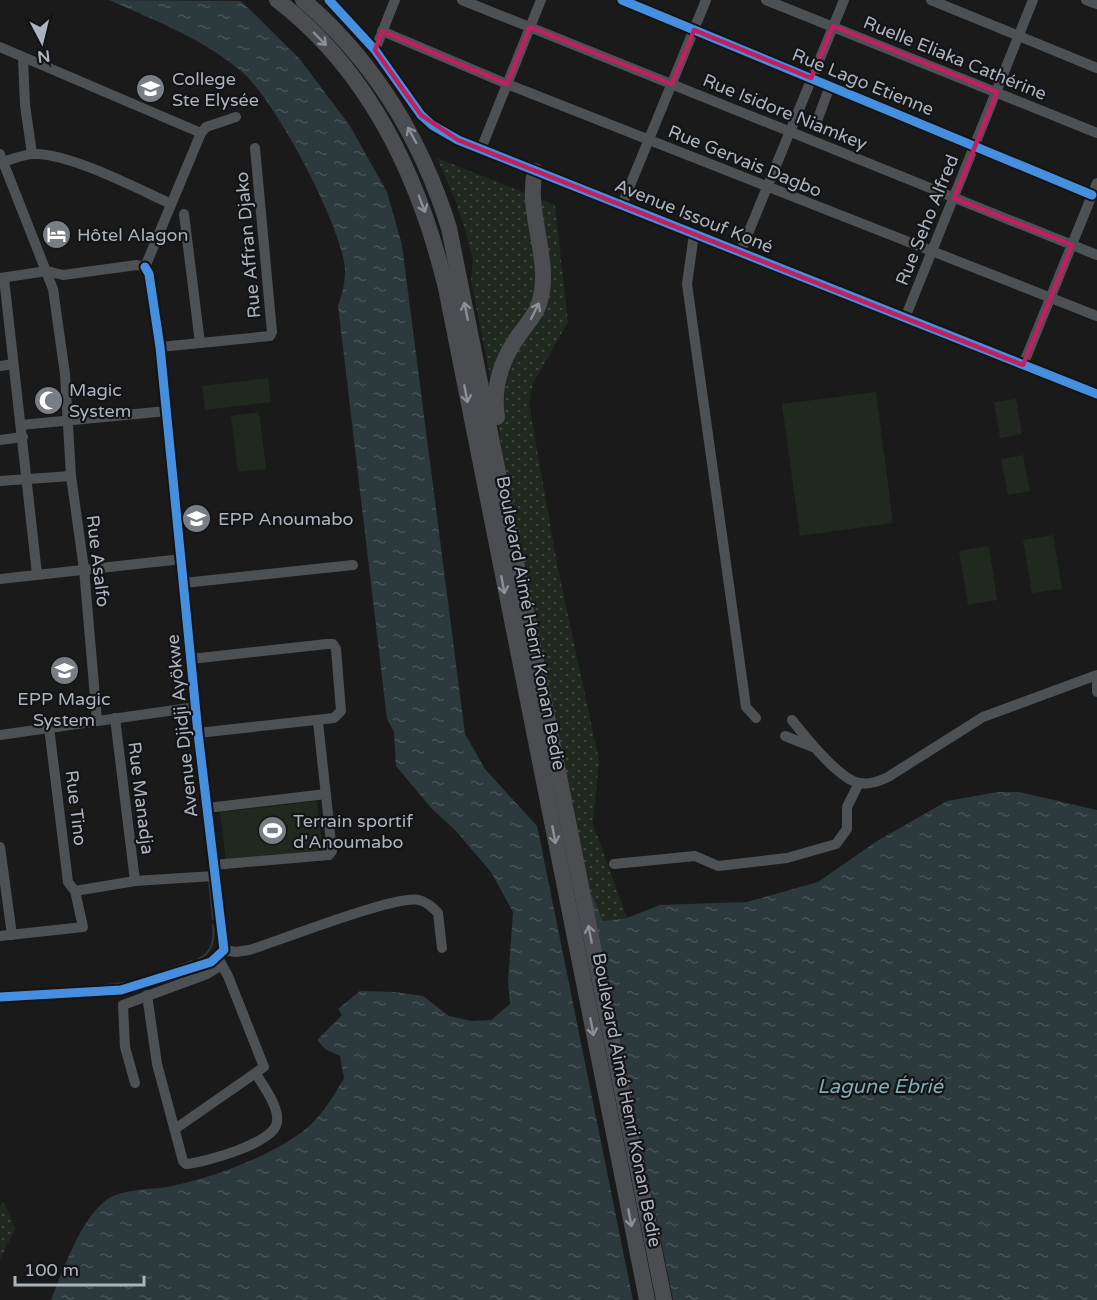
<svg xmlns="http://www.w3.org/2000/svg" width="1097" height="1300" viewBox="0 0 1097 1300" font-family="'Varela Round',sans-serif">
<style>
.grass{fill:url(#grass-dots)}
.pitch{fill:#202820}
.water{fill:url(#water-ripples)}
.pier{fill:#1a1a1a}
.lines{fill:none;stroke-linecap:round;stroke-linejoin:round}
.stream{stroke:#2c393d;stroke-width:2}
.minor{stroke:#4e5153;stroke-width:10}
.highway{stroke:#4c4d50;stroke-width:16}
.cycleway-casing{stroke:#141416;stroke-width:13}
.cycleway{stroke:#468fdf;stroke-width:9}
.oneway{stroke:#8a9096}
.marked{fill:none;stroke:#c12060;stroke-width:4.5;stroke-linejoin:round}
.labels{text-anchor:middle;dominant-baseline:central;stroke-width:4.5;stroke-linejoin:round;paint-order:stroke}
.street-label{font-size:18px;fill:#abb4bc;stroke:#141416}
.poi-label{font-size:18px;fill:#abb4bc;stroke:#141416;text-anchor:start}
.water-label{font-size:20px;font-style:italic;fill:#81abb7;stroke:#141416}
</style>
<defs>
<pattern id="grass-dots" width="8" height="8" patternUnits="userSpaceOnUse" patternTransform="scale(1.5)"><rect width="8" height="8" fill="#202820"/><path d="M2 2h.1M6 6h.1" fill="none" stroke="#3e453e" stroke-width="1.8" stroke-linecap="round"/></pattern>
<pattern id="water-ripples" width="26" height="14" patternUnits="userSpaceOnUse" patternTransform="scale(1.5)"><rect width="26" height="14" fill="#2c393d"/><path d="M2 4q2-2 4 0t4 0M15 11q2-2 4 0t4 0" fill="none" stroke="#485357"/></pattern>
</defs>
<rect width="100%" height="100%" fill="#1a1a1a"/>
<!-- grass -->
<g class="grass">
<path d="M437,158L555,205L568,322L533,383L529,404L558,569L599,760L593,824L627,918L603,921L590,890L512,511L489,371L471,280L473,258L457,204Z"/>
<path d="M4,1203L15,1229L0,1259V1205Z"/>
</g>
<!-- pitch -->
<g class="pitch">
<path d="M268,378L271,402L205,410L202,386Z"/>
<path d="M876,392L893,523L800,536L782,404Z"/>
<path d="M1016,399L1022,434L1000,438L994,402Z"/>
<path d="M259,412L266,469L238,472L231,416Z"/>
<path d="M1023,455L1030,491L1008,495L1001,459Z"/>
<path d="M1053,535L1062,589L1032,593L1023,540Z"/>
<path d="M989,546L997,600L968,605L959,551Z"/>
<path d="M317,801L323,850L226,861L220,812Z"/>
</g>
<!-- water -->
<path class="water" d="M109,0L241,1L299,58L350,126L387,192L402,245L465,734L485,769L537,826L538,831L592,895L603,921L627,918L660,905L747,902L818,882L877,841L947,801L998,792H1019L1097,810V1300H51C63,1270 83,1211 113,1196C131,1188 154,1190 172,1186C215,1177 266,1158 302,1132C320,1119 333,1097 344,1078L340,1056L325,1049L317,1040L342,1015L338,1009L360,991L395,992L423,996L449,1016L472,1021L491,1020L510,1004L508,982L513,912L491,872L455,830L432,809L396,766L394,732L387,719L338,305C343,293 345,282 345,269C342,226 275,100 242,72C204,39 154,20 109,0Z"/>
<!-- pier -->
<path class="pier" d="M536,820L589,887L673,1300H633Z"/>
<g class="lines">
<!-- stream -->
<g class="stream">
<path d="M209,881L213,919"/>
<path d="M198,959C212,954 215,939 213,925"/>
<path d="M167,970L192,961"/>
<path d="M100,986L130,982"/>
</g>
<!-- minor -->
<g class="minor">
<path d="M329,0L375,50L421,115L432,125L458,140L1097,394"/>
<path d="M462,0L1097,255"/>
<path d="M622,0L1092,195"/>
<path d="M766,0L1097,133"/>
<path d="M931,0L1097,68"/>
<path d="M1086,0L1097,4"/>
<path d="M382,31L507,84L1097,316"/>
<path d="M0,47L201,133"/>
<path d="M375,50L395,0"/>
<path d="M23,58L25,105L32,154"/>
<path d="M817,121L830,86"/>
<path d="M481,149L541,0"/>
<path d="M0,154L53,289L65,374L71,476"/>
<path d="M3,162C13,159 24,154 34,154C69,153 136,188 169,203"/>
<path d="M622,205L706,0"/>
<path d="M184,214L200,343"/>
<path d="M694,234L687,284L746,707L756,718"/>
<path d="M740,253L844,0"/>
<path d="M145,267L201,133L206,127L236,117"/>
<path d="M0,278L47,271L63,275L137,265L145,267"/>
<path d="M4,278L37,574"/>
<path d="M905,318L1033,0"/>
<path d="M160,347L270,336L272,332L255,148"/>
<path d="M1023,365L1097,183"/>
<path d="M0,366L13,364"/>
<path d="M21,425L167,411"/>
<path d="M0,440L23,437"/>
<path d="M0,481L71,476L84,569L97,720"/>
<path d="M0,579L182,559"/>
<path d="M184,583L353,565"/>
<path d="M191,659L327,644H333L336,649L341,711L334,718L198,733"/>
<path d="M1097,677V692"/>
<path d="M115,718L135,881"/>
<path d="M792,720C805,736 840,781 860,783C870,785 879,781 888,777L983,717L1097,675"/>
<path d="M49,727L68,882L75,891"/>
<path d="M0,735L196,707"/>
<path d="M785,736L813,747"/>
<path d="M207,808L326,794"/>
<path d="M0,847L12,935"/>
<path d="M614,864L695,856L718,866L787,858L836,844L847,829V807L859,783"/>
<path d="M213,865L329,855L332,851L318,722"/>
<path d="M0,936L83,927L75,891L135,881L214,876"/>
<path d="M224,950L236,952L249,950C279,941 397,894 419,900C427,902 432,907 438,913L442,948"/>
<path d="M147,995L157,1064L183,1161L186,1164C206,1162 275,1143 277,1122C279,1106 264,1088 257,1075"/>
<path d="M0,997L121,990L211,962L224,950L198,733L160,347L149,274L145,267"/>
<path d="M135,1083L125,1047L123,1005L207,974L220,966"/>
<path d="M175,1129L264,1067L228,976L218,958"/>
</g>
<!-- highway -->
<g class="highway">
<path d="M277,0C370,71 419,176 446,288L647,1300"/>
<path d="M303,0C374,61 421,138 449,228L664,1300"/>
<path d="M497,417C492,386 501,360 519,335C526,325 535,316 539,304C553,261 525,214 535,171"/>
</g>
<defs>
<g id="cycleway">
<path d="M329,0L375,50L421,115L432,125L458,140L1097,394"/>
<path d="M622,0L1092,195"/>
<path d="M0,997L121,990L211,962L224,950L198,733L160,347L149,274L145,267"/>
</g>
</defs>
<!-- cycleway casing -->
<use href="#cycleway" class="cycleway-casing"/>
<!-- cycleway -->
<use href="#cycleway" class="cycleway"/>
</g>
<!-- one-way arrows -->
<defs><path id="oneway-shaft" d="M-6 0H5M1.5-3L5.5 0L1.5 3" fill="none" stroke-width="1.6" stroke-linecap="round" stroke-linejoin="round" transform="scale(1.5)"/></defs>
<g class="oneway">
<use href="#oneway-shaft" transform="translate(320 39) rotate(46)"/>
<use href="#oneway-shaft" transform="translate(412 135) rotate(-118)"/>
<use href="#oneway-shaft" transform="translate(422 204) rotate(69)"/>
<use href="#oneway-shaft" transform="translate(466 311) rotate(-101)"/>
<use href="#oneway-shaft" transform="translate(535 311) rotate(-64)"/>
<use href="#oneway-shaft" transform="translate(466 394) rotate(79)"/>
<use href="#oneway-shaft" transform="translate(503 585) rotate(79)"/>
<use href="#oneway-shaft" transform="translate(554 835) rotate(79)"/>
<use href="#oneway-shaft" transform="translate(590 934) rotate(-101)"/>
<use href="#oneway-shaft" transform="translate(592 1027) rotate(79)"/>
<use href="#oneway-shaft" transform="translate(630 1218) rotate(79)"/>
</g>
<!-- marked area -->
<path class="marked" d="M833,26L997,92L954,198L1072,245L1023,365L458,140L421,115L375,50L382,31L507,84L530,27L672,84L694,30L811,78Z"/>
<!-- icons -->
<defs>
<symbol id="school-disc" viewBox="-11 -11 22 22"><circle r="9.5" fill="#787e83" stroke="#141416"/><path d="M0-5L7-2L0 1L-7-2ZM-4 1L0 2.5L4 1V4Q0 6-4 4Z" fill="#fff"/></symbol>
<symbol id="hotel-disc" viewBox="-11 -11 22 22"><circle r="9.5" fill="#787e83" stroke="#141416"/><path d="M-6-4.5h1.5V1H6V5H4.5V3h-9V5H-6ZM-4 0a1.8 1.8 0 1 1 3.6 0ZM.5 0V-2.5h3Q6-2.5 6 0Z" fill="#fff"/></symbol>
<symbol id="mosque-disc" viewBox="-11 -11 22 22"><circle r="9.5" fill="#787e83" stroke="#141416"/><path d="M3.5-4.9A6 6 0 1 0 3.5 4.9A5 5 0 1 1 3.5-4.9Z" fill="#fff"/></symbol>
<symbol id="stadium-disc" viewBox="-11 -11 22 22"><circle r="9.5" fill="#787e83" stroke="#141416"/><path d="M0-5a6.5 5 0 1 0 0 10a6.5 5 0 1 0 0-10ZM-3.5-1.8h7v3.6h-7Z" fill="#fff"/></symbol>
</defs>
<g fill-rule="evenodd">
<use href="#school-disc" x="134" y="72" width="33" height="33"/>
<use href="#hotel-disc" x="40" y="218" width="33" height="33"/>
<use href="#mosque-disc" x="32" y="384" width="33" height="33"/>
<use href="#school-disc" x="180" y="502" width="33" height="33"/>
<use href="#school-disc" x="48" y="654" width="33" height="33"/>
<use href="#stadium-disc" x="256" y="814" width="33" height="33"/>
</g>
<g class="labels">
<!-- street labels -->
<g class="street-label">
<text transform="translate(955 58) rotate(22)">Ruelle Eliaka Cathérine</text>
<text transform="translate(863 82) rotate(22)">Rue Lago Etienne</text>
<text transform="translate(785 112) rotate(22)">Rue Isidore Niamkey</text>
<text transform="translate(745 161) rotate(22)">Rue Gervais Dagbo</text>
<text transform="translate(694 216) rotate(22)">Avenue Issouf Koné</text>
<text transform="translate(927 220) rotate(-68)">Rue Seho Alfred</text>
<text transform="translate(248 245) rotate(-95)">Rue Affran Djako</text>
<text transform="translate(98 561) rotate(83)">Rue Asalfo</text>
<text transform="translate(531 623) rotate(79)">Boulevard Aimé Henri Konan Bedie</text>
<text transform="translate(182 726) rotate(-96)">Avenue Djidji Ayökwe</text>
<text transform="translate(141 798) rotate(83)">Rue Manadja</text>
<text transform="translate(76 808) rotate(83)">Rue Tino</text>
<text transform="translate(627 1100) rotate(79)">Boulevard Aimé Henri Konan Bedie</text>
</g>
<!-- poi labels -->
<g class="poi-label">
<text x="172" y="79">College<tspan x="172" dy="21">Ste Elysée</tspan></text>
<text x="77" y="235">Hôtel Alagon</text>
<text x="69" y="390">Magic<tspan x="69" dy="21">System</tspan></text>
<text x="218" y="519">EPP Anoumabo</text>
<text x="64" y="699" text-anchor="middle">EPP Magic<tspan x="64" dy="21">System</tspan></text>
<text x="293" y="821">Terrain sportif<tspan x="293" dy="21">d'Anoumabo</tspan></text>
</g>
<!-- water labels -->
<g class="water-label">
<text x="880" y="1087">Lagune Ébrié</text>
</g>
</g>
<!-- north arrow -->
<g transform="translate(42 42) rotate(173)" stroke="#141416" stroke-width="4.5" paint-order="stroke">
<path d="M0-4.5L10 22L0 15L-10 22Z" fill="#abb4bc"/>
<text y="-9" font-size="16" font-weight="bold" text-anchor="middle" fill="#abb4bc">N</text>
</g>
<!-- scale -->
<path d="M15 1276v9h129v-9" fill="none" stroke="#abb4bc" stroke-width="3"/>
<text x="24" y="1276" font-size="18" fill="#abb4bc" stroke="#141416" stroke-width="4.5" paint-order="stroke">100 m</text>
</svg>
